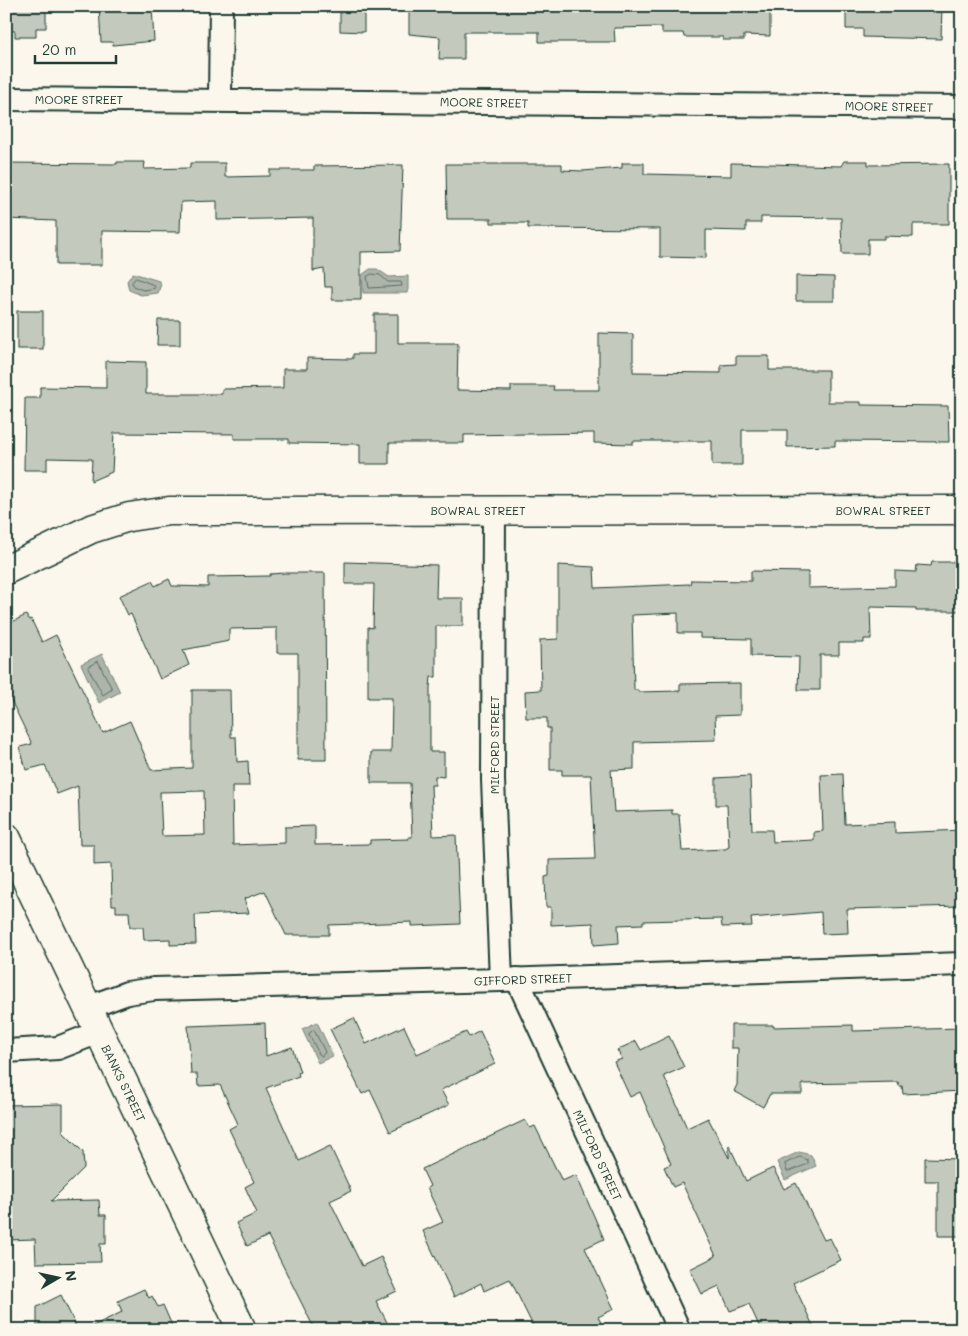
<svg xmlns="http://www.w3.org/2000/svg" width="968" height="1336" viewBox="0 0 968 1336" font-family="Mali,sans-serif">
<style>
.water{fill:#adb4aa;stroke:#74847b}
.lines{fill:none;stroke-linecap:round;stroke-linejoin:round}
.shore{stroke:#586d63;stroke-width:1}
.building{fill:#c4c9be;stroke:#1f3d34;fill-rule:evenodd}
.street-casing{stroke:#1f3d34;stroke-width:26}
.secondary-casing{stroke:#1f3d34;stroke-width:31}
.street{stroke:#fbf7ec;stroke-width:22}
.secondary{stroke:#fbf7ec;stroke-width:28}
.labels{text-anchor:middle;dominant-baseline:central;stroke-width:4.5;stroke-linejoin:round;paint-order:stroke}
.street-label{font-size:12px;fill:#1f3d34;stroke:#fbf7ec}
</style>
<rect width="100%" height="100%" fill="#fbf7ec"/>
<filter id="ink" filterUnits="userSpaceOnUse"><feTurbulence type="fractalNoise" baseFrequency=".02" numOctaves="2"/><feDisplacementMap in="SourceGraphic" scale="10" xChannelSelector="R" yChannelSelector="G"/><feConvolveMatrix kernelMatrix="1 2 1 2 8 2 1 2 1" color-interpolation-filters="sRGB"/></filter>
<g filter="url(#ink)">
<!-- water -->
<g class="water">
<path d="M370,269H377L389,277L408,276V293H363L362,275Z"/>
<path d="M133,273L159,281L161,284L158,293L141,295L129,290L127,281Z"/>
<path d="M102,654L120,692L99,703L81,664Z"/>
<path d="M317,1022L333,1056L318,1063L302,1029Z"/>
<path d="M799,1152L811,1155L816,1166L785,1180L777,1162Z"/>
</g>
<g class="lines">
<!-- shore -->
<g class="shore">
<path d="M372,274L380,275L388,282H401L402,286L369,288L367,277Z"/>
<path d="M136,278L154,285L155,288L143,290L135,287L132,283Z"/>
<path d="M98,661L112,689L103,695L88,668Z"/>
<path d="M314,1030L325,1052L322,1056L319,1054L309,1034Z"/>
<path d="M800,1157L808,1160V1164L787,1172L785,1164Z"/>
</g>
</g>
<!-- building -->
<g class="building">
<path d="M6,6H46V28H36V37H15V31H6Z"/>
<path d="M99,6H152L154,41L113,45L112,42H101Z"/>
<path d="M340,6H364V32L340,31Z"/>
<path d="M409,6H770V36L744,35V40H723V37H684L683,33H662V27L614,28L615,42H539V32H464V59H439L440,37L409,34Z"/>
<path d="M846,6H942L941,39L863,37V29H846Z"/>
<path d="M844,161H868V165L949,164V224H913V237L884,236V239H868V254H842L841,218L761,217V223H746V231L706,230V258L660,257V229L528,228V223H491V219H447L446,164H562V170L582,171L622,168V163H644V174L731,176V163L841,166Z"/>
<path d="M117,162H145L144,169L190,168V163H225V177L270,176V170H314V166L403,165L400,251L361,252V300H332V287H325L324,269L313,271V218L217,220V201L181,202L180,232L102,231V265H56V221L6,219V163L117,164Z"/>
<path d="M796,276L834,277V301H796Z"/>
<rect x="17" y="311" width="26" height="38"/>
<path d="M374,314H398V343H458L457,390L511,391V386H554L553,390H599V333L633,334V372L721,373V365L736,364V356H769V370H828V402H861V405L948,406L949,442L835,441V446L787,447V430H742V465H712V441H633V444L594,443V433L464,435V443H389V464H360V444L289,443V439H234V434L114,433L112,472L91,481L92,459L47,458V470H24L25,398H40V387L106,388V361L146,362V394H222V389L283,388V369H307V358L351,359L353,358V354H374Z"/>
<path d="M158,320H180V345H157Z"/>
<path d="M345,562L437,565L436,598H463V626H436V677H431L430,688V752H444V777L435,776V785H431L433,836L456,835L460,924L412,926V922L329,925V935H286L265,891L244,899L249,913L195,915L196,944L170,945V939L144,940L143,927H130L129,912H116V905H112L111,864L94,865V845H80L78,786L57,794L45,765L26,770L20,747L32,744L6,690V625L26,615L29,620L31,619L42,642L56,635L103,733L130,721L151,770L192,768V690H230L231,737H236L237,762L248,761L249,786H232L233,845L285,843V827L315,826V845L370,844V840L409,839L408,837H412L410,783H371V752H391L392,698H368V627L373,628L374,584H345ZM204,791L205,835L162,836L160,792Z"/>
<path d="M932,562H956V566H962V611H916V608L870,607L871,639H864V643H839V655H820V690H798L799,657L751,656V639L700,638V633H678V613L632,615L634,690H638V692L680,691V684L740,683V715L715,716L716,740L634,742V769L611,770L614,812L672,810V814H679L682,851L725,849L729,847L727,805H716V778L750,776L752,830H772L773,842L814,840V832L823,831L821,775L843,774L845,824L895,822V833L962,830V906L847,909L848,933L822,934L821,912L751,918L752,926L722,927L721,919L643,921V924L618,925L619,943L594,945L593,923L551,925V907H546L545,877L549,876V860L595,859L591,775H562V770H550V728H547V718H526L525,691L541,690L540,640L558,639V565L594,567L595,588L690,584L691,580L751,581V571L808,572V588L895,586V571L916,572L917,565L931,566Z"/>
<path d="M285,573H325L326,760H298V653H277V628L229,629V641L183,650L189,665L160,679L131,614L128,615L119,596L152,581L155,586L169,579L172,586L208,587V577L270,576V574Z"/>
<path d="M354,1018L366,1044L404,1026L417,1054L466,1032L469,1037L480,1031L495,1064L441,1090L449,1105L390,1132L370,1090L362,1094L330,1029Z"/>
<path d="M265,1023L266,1056L292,1047L300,1072L298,1073L299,1076L266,1088L299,1161L330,1146L351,1191L330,1201L362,1266L381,1257L397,1291L376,1301L391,1330H315L268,1236L247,1246L236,1223L257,1213L245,1187L254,1182L229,1129L238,1124L220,1085L198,1086L197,1074H191L188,1026Z"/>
<path d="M731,1025H773V1027L853,1025V1031L962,1028V1091L903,1094L902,1086H899L898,1082L802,1084V1094H770L763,1107L734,1091L737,1085L738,1048H731Z"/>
<path d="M669,1036L684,1067L664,1076L687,1128L708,1118L729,1158V1145L746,1181L773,1168L784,1189L796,1183L824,1240L830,1238L841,1260L793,1283L815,1330H761L749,1304L730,1311L719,1286L702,1294L690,1269L716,1256L682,1183L673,1187L664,1167L671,1164L640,1092L630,1097L614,1062L622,1059L617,1050L636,1041L641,1050Z"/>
<path d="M63,1104V1132L83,1152L84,1168L51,1201L99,1200L100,1215H106V1244H100L101,1262L36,1263L35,1239L6,1240V1105Z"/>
<path d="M525,1120L530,1128L535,1126L562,1181L576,1175L604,1239L585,1248L614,1309L598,1317L605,1330H535L510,1279L484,1291L481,1283L454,1297L423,1231L443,1222L427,1188L430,1186L422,1169Z"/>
<path d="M925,1158L962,1159V1236H938V1181H925Z"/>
<path d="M144,1289L149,1298L152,1296L158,1307L163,1305L174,1330H84L122,1312L118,1301Z"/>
<path d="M61,1295L78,1330H37V1307Z"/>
</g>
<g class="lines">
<defs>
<g id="street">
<path d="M6,99L962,107"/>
<path d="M220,99L221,6"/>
<path d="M494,510L493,780L501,980"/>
<path d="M517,979L679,1330"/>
<path d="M87,1008L127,993L154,989L501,980L962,964"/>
<path d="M6,1051L58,1048L99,1032"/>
</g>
<g id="secondary">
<path d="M6,570L91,529L129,517L169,511L962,510"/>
<path d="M6,837L242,1330"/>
</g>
</defs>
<!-- street casing -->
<use href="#street" class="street-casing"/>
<!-- secondary casing -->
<use href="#secondary" class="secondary-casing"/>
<!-- street -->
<use href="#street" class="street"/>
<!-- secondary -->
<use href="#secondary" class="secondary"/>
</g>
</g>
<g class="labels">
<!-- street labels -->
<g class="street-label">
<text x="79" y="99">MOORE STREET</text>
<text transform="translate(484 102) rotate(1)">MOORE STREET</text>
<text transform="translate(889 106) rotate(1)">MOORE STREET</text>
<text x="478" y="510">BOWRAL STREET</text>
<text x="883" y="510">BOWRAL STREET</text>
<text transform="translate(494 745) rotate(-90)">MILFORD STREET</text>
<text transform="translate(523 979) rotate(-2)">GIFFORD STREET</text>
<text transform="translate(124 1083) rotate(64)">BANKS STREET</text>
<text transform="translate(598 1155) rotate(65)">MILFORD STREET</text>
</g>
</g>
<!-- margin -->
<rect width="968" height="1336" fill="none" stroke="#fbf7ec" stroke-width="25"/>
<rect x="12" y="12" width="943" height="1311" fill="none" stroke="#1f3d34" stroke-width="2" filter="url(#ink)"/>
<!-- north arrow -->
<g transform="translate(58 1278) rotate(81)" stroke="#fbf7ec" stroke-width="4" paint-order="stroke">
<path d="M0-4L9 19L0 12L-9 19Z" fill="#1f3d34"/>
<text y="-8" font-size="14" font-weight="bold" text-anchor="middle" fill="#1f3d34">N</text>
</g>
<!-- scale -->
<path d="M35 55v8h81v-8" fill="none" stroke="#1f3d34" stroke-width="2.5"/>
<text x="42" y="55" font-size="15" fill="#1f3d34" stroke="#fbf7ec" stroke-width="4" paint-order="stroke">20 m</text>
</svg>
